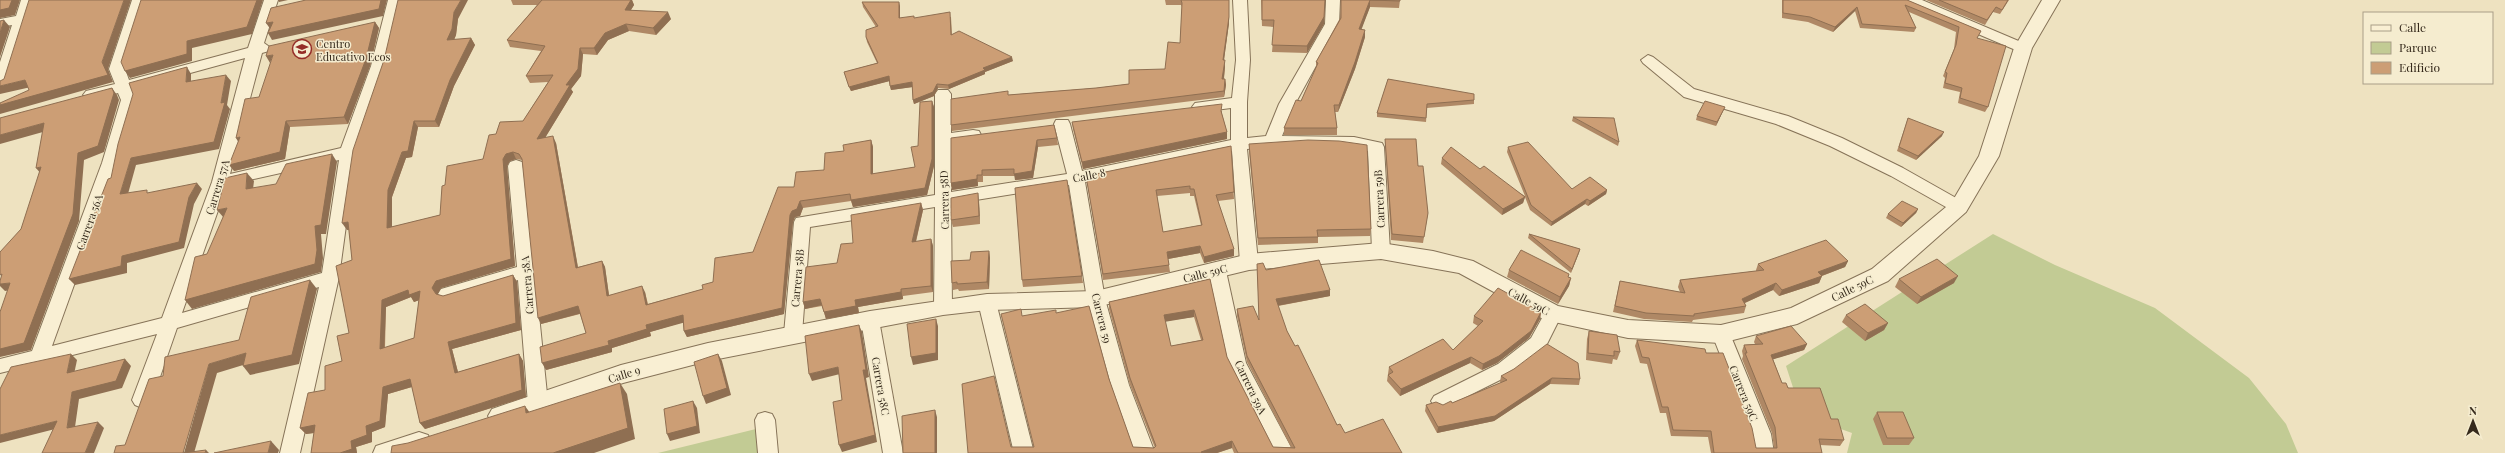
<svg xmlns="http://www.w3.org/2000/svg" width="2505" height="453" viewBox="0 0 2505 453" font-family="'Playfair Display',serif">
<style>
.green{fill:#c2cb94}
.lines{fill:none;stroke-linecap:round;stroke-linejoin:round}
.minor-casing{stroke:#867358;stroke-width:2}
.tertiary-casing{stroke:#867358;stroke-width:2}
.minor{fill:#f9efd3;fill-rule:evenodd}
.tertiary{fill:#f9efd3;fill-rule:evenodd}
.wall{fill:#af8865;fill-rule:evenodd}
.shaded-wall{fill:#8f6f52}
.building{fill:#cc9e75;stroke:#8f6f52;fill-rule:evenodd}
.labels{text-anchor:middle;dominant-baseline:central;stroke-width:3;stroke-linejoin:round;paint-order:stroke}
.poi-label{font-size:11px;fill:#362a1c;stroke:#f5eccf;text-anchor:start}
.street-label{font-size:11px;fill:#362a1c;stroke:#f5eccf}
</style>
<rect width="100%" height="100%" fill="#eee2c0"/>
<!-- green -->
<g class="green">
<path d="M1993,234L2055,265L2155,308L2249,378L2286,424L2298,453H1847L1852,433L1802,415L1786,366Z"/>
<path d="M760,428L763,453H658Z"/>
</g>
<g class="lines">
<defs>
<g id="minor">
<path d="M21,0H35L8,85L0,90V62L12,25L0,27V19L16,16Z"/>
<path d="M132,0H146L125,69L129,80L248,48L264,0H278L264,43L271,48L269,51L262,53L230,174L341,148L371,66L388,0H402L387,66L356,152L339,277L300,453H280L319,287L177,328L152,400L149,405L142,408L135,405L132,400L157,334L0,373V359L32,351L102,163L121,100L118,93L91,100L83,95L86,91L115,84L109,69ZM245,58L212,182L162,318L52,346L118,163L137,100L132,89ZM339,160L322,273L182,313L227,185Z"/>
<path d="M1233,0H1247L1250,60L1247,102V138L1266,136L1279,104L1325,24L1326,0H1340L1339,24L1295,104L1282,136L1354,137L1382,143L1384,147L1390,251L1387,255L1381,257L1375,255L1372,251L1368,151C1332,142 1284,145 1247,149L1258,262L1255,267L1249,268L1243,267L1240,262L1232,151L1085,182L1105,299L1129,385L1155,453H1135L1111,385L1087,299L1069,185L951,204L952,307L949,312L943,314L937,312L934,307L935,207L810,227L802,334L799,339L793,341L787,339L784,334L794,222L796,218L935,195V94L938,90H948L951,94V133L973,130L979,131L981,135L979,139L951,143V192L1067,174L1054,124L1056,120H1068L1070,124L1082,171L1231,140V108L1200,112L1195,111L1192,107L1195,103L1232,98L1236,60Z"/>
<path d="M1903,0H1922L2028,45L2030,48L2028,51H2018L1905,3Z"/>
<path d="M1648,55L1653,57L1694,89L1788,116L1842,138L1903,168L1965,203L1967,207L1965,211H1953L1891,176L1830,146L1776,124L1684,97L1643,63L1641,60Z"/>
<path d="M516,160L522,162L524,166L548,404L545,409L538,412L531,409L528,404L518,280L447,301L441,299L438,294L441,289L517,267L508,166L510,162Z"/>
<path d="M1217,264L1223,266L1226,271L1246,363L1294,453H1274L1228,363L1208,271L1211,266Z"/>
<path d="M987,295L993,297L996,302L1034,453H1014L978,302L981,297Z"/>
<path d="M1553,307L1559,309L1562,314L1545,348L1512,374L1448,406L1441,409L1434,406L1431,401L1434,396L1498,364L1531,338L1547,309Z"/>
<path d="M870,313L876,315L879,320L903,453H883L861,320L864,315Z"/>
<path d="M1721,327L1727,329L1730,334L1771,434L1774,453H1754L1751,434L1712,334L1715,329Z"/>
<path d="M765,412L772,414L775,420L778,453H758L755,420L758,414Z"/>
</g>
<g id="tertiary">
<path d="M2042,0H2060L2032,48L1999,156L1966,212L1888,281L1797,324L1721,343L1628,338L1545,320L1459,273L1381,259L1249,270L1096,307L987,310L943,315L870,329L708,361L623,383L500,426L492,423L488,416L492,409L621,365L708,343L870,311L987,294L1096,291L1249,254L1381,243L1433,251L1473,261L1558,306L1628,320L1721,325L1791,308L1872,269L1952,202L1979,156L2014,48Z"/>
<path d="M419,432L428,435L431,442L428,449L416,453H373L376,446Z"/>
</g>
</defs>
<!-- minor casing -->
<use href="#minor" class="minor-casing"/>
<!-- tertiary casing -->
<use href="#tertiary" class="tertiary-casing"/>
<!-- minor -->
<use href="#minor" class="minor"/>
<!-- tertiary -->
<use href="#tertiary" class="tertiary"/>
</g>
<!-- wall -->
<g class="wall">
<path d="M511,0H632L634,5L631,10L671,19L656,35L629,31L608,40L597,55L583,54L581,76L571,89L573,92L545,138L556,143L578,267L602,261L605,267L609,295L645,292L648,304L703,289L713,282L753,252L794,187L824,170L844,151L871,140L873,147V174L915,167L918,146L932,101L934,107V166L927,195L853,207L851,201L803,208L800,216L795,217L793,222L784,314L687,337L684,331L683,322L650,332L651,336L612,348V352L546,370L586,333L580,314L541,324L522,160L516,159L510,161L507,166L515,266L441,288L437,294L443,296L513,275L517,282L521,330L452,349L458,372L519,354L523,361L526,397L425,429L420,423L412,387L388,394L385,427L372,432V442L356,447L357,453H311L314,433L306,434L300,428L325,390L342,361L349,333L352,260L349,230H347L384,60L458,19L456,35L454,40L471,38L475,45L454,86L439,127H418L412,157L406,158L392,197V227L440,215L445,185L483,159L496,134L523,121L548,82L530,83L526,76L541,51L510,47L507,40L537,5H513ZM411,297L414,302L419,300L414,338L385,348L386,307Z"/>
<path d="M1165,0H1229V23L1224,60L1225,67L1224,79H1225L1226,85L1224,97L952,131L951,125L1008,95L1096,88L1129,84L1165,69L1180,43L1182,7L1181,5H1166Z"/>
<path d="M1261,0H1325L1324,24L1307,53L1272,52L1274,27L1262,26Z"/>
<path d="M1341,0H1400L1399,8L1370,7L1361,29L1365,37L1355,69L1338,112H1335L1337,128V135H1284V128L1301,101L1316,68V62L1340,18Z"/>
<path d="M1782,0H1907L1981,31L1977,38L1988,107L1985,112L1958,103L1960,92L1943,88L1945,78L1943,76L1954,49L1956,32L1909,12L1916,28L1914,32L1860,28L1855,11L1833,32L1808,22L1782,18Z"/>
<path d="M1926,0H2009L2000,14L1993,12L1985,25Z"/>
<path d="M862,2L900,6V18H915L951,17L952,34L1013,61L985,72V74L949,89L938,88L934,96L914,104L913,100L912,87L891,90L889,81L851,91L844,72L877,63L867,42L866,37L876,27L863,7Z"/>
<path d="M375,22L379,28L370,66L348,124L290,127L285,159L234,171L259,97Z"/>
<path d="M1388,79L1474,100V104L1427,108L1426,122L1377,117V113Z"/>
<path d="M1725,107L1716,126L1696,120L1697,116Z"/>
<path d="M1222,111V114L1227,132V139L1083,169L1073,129L1072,122Z"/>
<path d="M1573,117L1619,142L1618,146L1572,121Z"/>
<path d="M1908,118L1942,136L1916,160L1897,151Z"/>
<path d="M951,138H1057L1058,145L1038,147L1033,178L1015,180V176H983V182H978V186L952,190L951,183Z"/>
<path d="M1385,139L1418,166L1428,213L1423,243L1391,240L1385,145Z"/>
<path d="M1249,144L1371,229L1370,236L1318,237V243L1258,245L1249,151Z"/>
<path d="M1231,146L1234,199L1218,201L1234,256L1204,263L1200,253L1168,259L1170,272L1103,280L1086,176ZM1190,193V196H1194L1201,225L1163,232L1157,196Z"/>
<path d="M1508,147L1572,189L1607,190L1606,194L1588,206L1585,204L1551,226L1530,210L1525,197L1523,203L1502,215L1441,164L1442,158L1480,169L1525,196L1507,152Z"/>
<path d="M1067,180L1083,283L1023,287L1022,280Z"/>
<path d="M979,201L980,224L953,227L951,220Z"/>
<path d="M921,203L923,210L916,242L931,239L933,246V292L903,296V299L858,307L859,313L826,319L822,306L805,309L803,302L837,263L853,243Z"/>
<path d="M1918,209L1916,213L1901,227L1886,218L1888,214Z"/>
<path d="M1529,234L1580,249L1571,273L1528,238Z"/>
<path d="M989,251L990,258L989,289L959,291L958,289L953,290L952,283L970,260Z"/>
<path d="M1848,261L1845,267L1822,276L1819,283L1779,296L1773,290L1745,303L1746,306L1744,313L1693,320L1692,322L1644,319L1613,312L1620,281L1680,292L1678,287L1680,280L1756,271V270L1758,264Z"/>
<path d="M1257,264L1266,270L1330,296L1278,306L1287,331L1337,425L1345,433L1402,453H1234L1232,448L1217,453L1011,447H1034L1022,316L1056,313L1109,379L1133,447L1155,448L1130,385L1109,309V302L1210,279L1227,357L1273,447H1291L1247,362L1237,316V309L1259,319ZM1194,317L1201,340L1171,346L1165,321Z"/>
<path d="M1509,270L1571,278L1569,286L1558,304L1507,277Z"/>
<path d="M1899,279L1954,283L1917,304L1895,287Z"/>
<path d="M1541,312L1540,319L1529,338L1497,363L1482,370L1470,363L1400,396L1387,381L1389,367L1453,350L1478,326L1473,323L1474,316Z"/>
<path d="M1846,315L1888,323L1884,330L1865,341L1842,322Z"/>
<path d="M1589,331L1620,352L1617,360L1613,359L1612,364L1586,360L1587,339Z"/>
<path d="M1756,336L1807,344L1804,350L1773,359L1782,383L1831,419L1844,440L1840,446L1820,445L1822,453H1711L1708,437L1671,436L1666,413H1660L1647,364L1640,363L1635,346L1637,340L1706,353L1756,448H1774L1772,433L1742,359L1743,356L1742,351L1744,345L1755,344L1754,342Z"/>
<path d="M1501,376L1580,379L1579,385L1550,384L1494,421L1437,433L1425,411L1426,405H1443L1452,403L1501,383L1500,382Z"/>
<path d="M1877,412L1914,438L1909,445H1883L1873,419Z"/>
</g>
<!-- shaded-wall -->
<g class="shaded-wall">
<path d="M12,0H20L15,15L0,18V10Z"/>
<path d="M124,0H131L108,69L113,82L0,114V105L102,62Z"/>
<path d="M257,0H263L252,34L192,48V61L130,78L125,71L187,41Z"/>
<path d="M278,0H288L279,2Z"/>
<path d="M381,0H387L383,16L272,40L268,33Z"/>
<path d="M461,0H468L458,19L456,35L451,47L447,40L454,12Z"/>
<path d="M631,0H632L634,5L627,16L625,10Z"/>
<path d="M1229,0V23L1223,67V60Z"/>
<path d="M1325,0L1324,24L1307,53V46Z"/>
<path d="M1370,0V7L1359,36V29Z"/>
<path d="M899,2L900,6V23L899,18Z"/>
<path d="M1857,7L1855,11L1833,32L1835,27Z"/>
<path d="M668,12L671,19L656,35L653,28Z"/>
<path d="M4,20L10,27L0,57V33Z"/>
<path d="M273,22L271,30L266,23Z"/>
<path d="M375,22L379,28L370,66L348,124L344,117Z"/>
<path d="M626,24L629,31L608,40L597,55L594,48L605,33Z"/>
<path d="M1365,30V37L1355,69L1338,112L1339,105Z"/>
<path d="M471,38L475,45L454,86L439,127L435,121L450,80Z"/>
<path d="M580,48L583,54L581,76L571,89L573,92L540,146L537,139L566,85Z"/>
<path d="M273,55L270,63L266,56Z"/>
<path d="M1012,57L1013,61L985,72V74L949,89L948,85L983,68Z"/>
<path d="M1225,60V67L1223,85L1222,79Z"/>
<path d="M187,67L191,74V89L186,82Z"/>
<path d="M226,75L231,81L227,105L230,109L219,149L136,165L126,201L120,194L131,158L221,103Z"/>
<path d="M889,76L890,81L851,91L849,87Z"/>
<path d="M1225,79L1226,85L1224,97V91Z"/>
<path d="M25,80L31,87L0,94V86Z"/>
<path d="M912,82L913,87L891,90L890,86Z"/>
<path d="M937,84L938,88L934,96L914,104L913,100Z"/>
<path d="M112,88L117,95L119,100L104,152L84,160L79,221L31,350L0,357V349L78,153Z"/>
<path d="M932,101L934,107V166L927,195L853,207L851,200L925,188Z"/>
<path d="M1725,107L1723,111L1716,126L1717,122Z"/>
<path d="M286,121L290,127L285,159L234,171L229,165Z"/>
<path d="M414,121L418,127L412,157L406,158L392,197V235L387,228L388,190Z"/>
<path d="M44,123L50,130L0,144V135Z"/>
<path d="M1227,132V139L1083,169L1082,162Z"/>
<path d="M1944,132L1942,136L1916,160L1918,156Z"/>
<path d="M553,136L556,143L579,274L576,268Z"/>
<path d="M240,137V145L236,138Z"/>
<path d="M871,140L873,147V181L871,174Z"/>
<path d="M1037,140L1038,147L1033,178L1015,180L1014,174Z"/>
<path d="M513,152L516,159L510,161L507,166L515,266L441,288L437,295L432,288L506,154Z"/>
<path d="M332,154L337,162L326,234H321L323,258L321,272L192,309L185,300L315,226Z"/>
<path d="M41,167L42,175L36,168Z"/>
<path d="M247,173L254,181L252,197L246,189Z"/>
<path d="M977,175L978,186L952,190L951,183Z"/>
<path d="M197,183L202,189L194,204L184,248L127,263V273L75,285L69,279L122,256L189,197Z"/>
<path d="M1607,190L1606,194L1588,206L1590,201Z"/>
<path d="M978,193L979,201L980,224L979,216Z"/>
<path d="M1525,197L1523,203L1502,215L1503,209Z"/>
<path d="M1587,199L1585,204L1551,226L1552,222Z"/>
<path d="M800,201L803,208L800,216L795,217L793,222L784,314L687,337L684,331L790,215L792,211Z"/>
<path d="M921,203L923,210L914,249L912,242Z"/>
<path d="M227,208L224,218L217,210Z"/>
<path d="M1918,209L1916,213L1901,227L1903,223Z"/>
<path d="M348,222L352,229L347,230L342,223Z"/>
<path d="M931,239L933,246V292L931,286Z"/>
<path d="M1200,246V253L1168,259L1167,252Z"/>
<path d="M1234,249V256L1204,263V257Z"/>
<path d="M1580,249L1579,253L1571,273L1572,269Z"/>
<path d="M989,251L990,258L989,289L987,282Z"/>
<path d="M602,261L605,267L610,303L607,296Z"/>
<path d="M1848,261L1845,267L1816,278L1822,276L1819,283L1779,296L1782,290L1818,272Z"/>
<path d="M513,275L517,282L521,330L452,349L460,380L455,373L448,342Z"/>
<path d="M1958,276L1954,283L1917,304L1921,297Z"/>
<path d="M1571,278L1569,286L1558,304L1560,297Z"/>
<path d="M310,280L317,289L299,364L250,375L243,366Z"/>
<path d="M10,283L17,289L5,291L0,286V284Z"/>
<path d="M1776,283L1773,290L1740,305L1742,299Z"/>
<path d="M642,286L645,292L649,312L646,305Z"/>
<path d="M901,289L903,299L858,307L859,313L826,319L824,312L855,300Z"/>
<path d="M408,290L420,291L425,298L414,302L411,297L386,307L384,356L380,349L382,300Z"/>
<path d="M1330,290V296L1276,306V299Z"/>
<path d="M820,299L822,305L805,309L803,302Z"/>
<path d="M578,306L582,313L541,324L538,318Z"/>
<path d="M1194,310V317L1164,322V315Z"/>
<path d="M1541,312L1540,319L1529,338L1497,363L1482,370L1483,364Z"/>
<path d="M683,315L686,322L650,332L651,336L612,348V352L546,370L542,363L608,341L646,325Z"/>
<path d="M936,319L938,326V360L913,365L911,357Z"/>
<path d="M1888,323L1884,330L1865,341L1868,333Z"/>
<path d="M859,325L862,332L869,377L866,378L877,442L842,452L839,445L863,370Z"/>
<path d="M1807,344L1804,350L1768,361L1771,355Z"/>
<path d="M246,353L253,362L217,373L194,453H184L209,364Z"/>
<path d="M71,354L77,360L73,379L67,373Z"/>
<path d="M519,354L523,361L526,397L425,429L420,423Z"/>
<path d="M718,354L722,361L731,395L706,404L703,396Z"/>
<path d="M1471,357L1470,363L1400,396L1401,389Z"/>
<path d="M125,359L131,366L122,388L79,399L74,434L67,428L72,392Z"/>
<path d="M838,367L840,374L812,381L809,374Z"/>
<path d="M1552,378L1550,384L1494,421L1437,433L1438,427Z"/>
<path d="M410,379L415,386L388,394L385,427L372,432V442L356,447L357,453H340L351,441L366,426L383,387Z"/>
<path d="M620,383L627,394L635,439L594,453H553Z"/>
<path d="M693,401L697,408L700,433L670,441L667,434Z"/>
<path d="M525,406L533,417L526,413Z"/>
<path d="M935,410L937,417V453H935Z"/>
<path d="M57,421L63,427L0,443V435Z"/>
<path d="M98,422L104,428L94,453H85Z"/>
<path d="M315,425L321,432L306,434L300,428Z"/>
<path d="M271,441L279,450L278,453H268Z"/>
<path d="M1232,441V448L1217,453H1201V452Z"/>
<path d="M206,450L209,453H205Z"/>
</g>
<!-- building -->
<g class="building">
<path d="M0,0H12L9,8L0,10Z"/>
<path d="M29,0H124L102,62L108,75L0,105V103L29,90L25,80L0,86V81L4,79Z"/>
<path d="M141,0H257L247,27L187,41V54L125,71L121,62Z"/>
<path d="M306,0H381L379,9L268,33L273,22L266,23L271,8Z"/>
<path d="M398,0H461L454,12L452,29L447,40L471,38L450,80L435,121H414L408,151L402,152L388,190L387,228L440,215L442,186L445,185L447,166L483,159L489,135L496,134L500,122L523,121L553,75L526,76L545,46L507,40L542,0H631L625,10L668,12L653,28L626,24L605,33L594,48H580L578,69L566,85H570L537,139L553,136L576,268L602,261L607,296L642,286L646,305L703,289L702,285L713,282L715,258L753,252L778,187H794L796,172L824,170L825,153L844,151L843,145L871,140V174L915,167L911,147L918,146L920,102L932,101V159L925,188L851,200L850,194L800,201L797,209L792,211L790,215L782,308L684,331L683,315L646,325L647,329L608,341L609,345L542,363L540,347L586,333L578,306L538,318L522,159L519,154L513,152L506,154L503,159L511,259L436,281L432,288L436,294L443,296L513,275L516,323L448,342L455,373L519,354L522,390L420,423L410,379L383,387L380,421L366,426L367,435L351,441L352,449L340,453H311L315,425L300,428L308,393L325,390V366L342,361L337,336L349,333L336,266L352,260L348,222L342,223L353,150L384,60ZM408,290L409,295L420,291L414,338L380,349L382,300Z"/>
<path d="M1181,0H1229V17L1223,60H1225L1222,79H1225L1224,91L951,125V99L1008,91V95L1096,88L1129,84V70L1165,69L1168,42L1180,43L1182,3Z"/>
<path d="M1262,0H1325L1324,17L1307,46L1272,45L1274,20H1262Z"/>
<path d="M1341,0H1400V1L1370,0L1359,29L1365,30L1355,62L1339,105H1334L1337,128H1284L1296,100L1301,101L1318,63L1316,62L1341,18Z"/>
<path d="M1783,0H1907L1981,31L1977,38L2006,46L1988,107L1960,98L1962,88L1945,83L1947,73L1945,72L1956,45L1959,27L1905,5L1916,28L1862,24L1857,7L1835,27L1810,17L1783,13Z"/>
<path d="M1939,0H2008L2002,10L1996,7L1987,20Z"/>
<path d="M862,2H899V18L914,16V18L950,12L951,35L959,31L1012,57L983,68L985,70L948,85L937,84L933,92L913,100L912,82L890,86L889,76L849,87L844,72L878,63L866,37V30L878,26Z"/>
<path d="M4,20L0,33V21Z"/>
<path d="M375,22L366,59L344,117L286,121L280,152L229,165L240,137L236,138L245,99L259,97L273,55L266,56L269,46Z"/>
<path d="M187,67L186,82L226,75L221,103L225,102L214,142L131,158L120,194L147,190V193L197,183L189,197L179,242L122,256L121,266L69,279L108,179L111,178L118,144L133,94L129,83Z"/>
<path d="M1388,79L1474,94V100L1427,104L1426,118L1377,113Z"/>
<path d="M112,88L114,93L98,146L78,153L73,214L24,343L0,349V312L10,283L0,284V281L2,274L0,275V252L21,229L41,167L36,168L44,123L0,135V118Z"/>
<path d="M1705,101L1725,107L1717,122L1697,116Z"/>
<path d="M1222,104L1221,111L1227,132L1082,162L1072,122Z"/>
<path d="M1573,117L1614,118L1619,142Z"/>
<path d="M1908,118L1944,132L1918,156L1899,147Z"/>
<path d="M1054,125L1057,138L1037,140L1032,171L1014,174V169L982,170V175H977V179L951,183V138Z"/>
<path d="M1385,139H1416L1418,166H1423L1428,213L1424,237L1392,234Z"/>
<path d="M1308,140L1339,141L1367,145L1371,229L1317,230L1318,237L1258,238L1249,144Z"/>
<path d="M1528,142L1572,189L1590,177L1607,190L1590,201L1587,199L1552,222L1531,205L1508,147Z"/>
<path d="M1231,146L1234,192L1216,195L1234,249L1204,257L1200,246L1167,252L1169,265L1103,274L1086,176ZM1190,186V189H1194L1202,225L1163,232L1156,190Z"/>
<path d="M1451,147L1480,169L1484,166L1525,197L1503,209L1442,158Z"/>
<path d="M332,154L321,225L315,226L317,250L315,264L185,300L195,257L207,254L227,208L217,210L225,178L247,173L246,189L276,184L286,164Z"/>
<path d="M1067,180L1082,276L1022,280L1015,188Z"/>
<path d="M978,193L979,216L951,220V198Z"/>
<path d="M1902,201L1918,209L1903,223L1888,214Z"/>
<path d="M921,203L912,242L931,239V286L901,289V292L855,300L856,306L824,312L820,299L803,302L806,267L837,263L841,244L853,243L851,215Z"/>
<path d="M1529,234L1580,249L1572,269Z"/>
<path d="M1826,240L1848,261L1818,272L1822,276L1782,290L1776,283L1742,299L1746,306L1694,314V316L1646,313L1615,306L1620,281L1685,293L1680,280L1764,270L1758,264Z"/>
<path d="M1521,250L1569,274L1568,277L1571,278L1560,297L1509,270Z"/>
<path d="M989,251L987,282L957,284V282L952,283L951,261L970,260L971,252Z"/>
<path d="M1937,259L1958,276L1921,297L1899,279Z"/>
<path d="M1319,260L1330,290L1276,299L1287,331L1295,346L1298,345L1337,425L1340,424L1345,433L1383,419L1402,453H1238L1232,441L1201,452L1202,453H968L962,384L994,376L1011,447H1034L1001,314L1021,309L1022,316L1056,310V313L1089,306L1109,379L1133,447L1154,448L1156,446L1130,378L1109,302L1210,279L1227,357L1273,447L1295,448L1247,356L1237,309L1253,306L1259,320L1257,264L1263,263L1266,270ZM1194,310L1203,340L1171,346L1164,315Z"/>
<path d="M310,280L292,355L243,366L246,353L209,364L183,453L206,450L205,453H114L116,446L125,445L149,379L163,376L165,357L239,340L251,297Z"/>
<path d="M1498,288L1541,312L1531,331L1499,356L1483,364L1471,357L1401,389L1388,375L1393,372L1389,367L1443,339L1453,350L1483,321L1474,316Z"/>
<path d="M1865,304L1888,323L1868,333L1846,315Z"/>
<path d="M936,319V353L911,357L907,324Z"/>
<path d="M859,325L866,370H863L875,435L839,445L833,402L842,400L838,367L809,374L805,336Z"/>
<path d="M1791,326L1807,344L1771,355L1782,383H1786L1788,388H1820L1831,419H1838L1844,440L1819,439L1822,453H1714L1711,431L1673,430L1668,407H1662L1649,358L1642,357L1637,340L1705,349L1706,353H1723L1752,428L1756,448H1777L1775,427L1745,353H1747L1744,345L1763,344L1756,336Z"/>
<path d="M1589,331L1617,335L1620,352L1614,351V356L1588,353Z"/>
<path d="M1547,344L1578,363L1580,379L1552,378L1495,416L1438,427L1426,405L1436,402L1443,405L1451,401L1452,403L1507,380L1501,376L1514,369Z"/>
<path d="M71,354L67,373L125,359L116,381L72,392L67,428L98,422L85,453H42L57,421L0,435V389L11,367Z"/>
<path d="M718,354L727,388L703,396L694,362Z"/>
<path d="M620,383L628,428L553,453H391L392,446L408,443L525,406L526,413Z"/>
<path d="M693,401L697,426L667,434L664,409Z"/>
<path d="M935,410V453H903L902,416Z"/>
<path d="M1877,412H1903L1914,438H1887Z"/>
<path d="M271,441L268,453H214Z"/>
</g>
<!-- icons -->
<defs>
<symbol id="school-ring" viewBox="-11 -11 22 22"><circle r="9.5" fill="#f5eccf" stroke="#952d28" stroke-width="1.5"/><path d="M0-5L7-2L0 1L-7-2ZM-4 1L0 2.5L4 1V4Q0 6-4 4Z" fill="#952d28"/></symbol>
</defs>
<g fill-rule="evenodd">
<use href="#school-ring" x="291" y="38" width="22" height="22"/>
</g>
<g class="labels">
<!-- poi labels -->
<g class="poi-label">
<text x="316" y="43">Centro<tspan x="316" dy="13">Educativo Ecos</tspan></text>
</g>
<!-- street labels -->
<g class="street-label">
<text transform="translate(1089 175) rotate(-11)">Calle 8</text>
<text transform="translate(217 187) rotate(-73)">Carrera 57A</text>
<text transform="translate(1379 199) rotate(-93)">Carrera 59B</text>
<text transform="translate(944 200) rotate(-91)">Carrera 58D</text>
<text transform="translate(89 222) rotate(-70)">Carrera 56A</text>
<text transform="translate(1205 273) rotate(-14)">Calle 59C</text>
<text transform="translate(797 278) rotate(-85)">Carrera 58B</text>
<text transform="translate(527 285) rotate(-95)">Carrera 58A</text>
<text transform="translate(1852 288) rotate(-26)">Calle 59C</text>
<text transform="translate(1529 301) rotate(28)">Calle 59C</text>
<text transform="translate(1102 318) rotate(76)">Carrera 59</text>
<text transform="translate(624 374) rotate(-17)">Calle 9</text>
<text transform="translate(881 386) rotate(80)">Carrera 58C</text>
<text transform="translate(1251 387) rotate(64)">Carrera 59A</text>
<text transform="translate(1744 393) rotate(68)">Carrera 59C</text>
</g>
</g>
<!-- legend -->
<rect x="2363" y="12" width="130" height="72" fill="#f5eccf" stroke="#a99e87"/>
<rect x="2371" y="25" width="20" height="6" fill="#f9efd3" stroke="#a99e87"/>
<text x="2399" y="32" font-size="12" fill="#362a1c">Calle</text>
<rect x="2371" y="42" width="20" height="12" fill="#c2cb94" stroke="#a99e87"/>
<text x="2399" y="52" font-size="12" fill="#362a1c">Parque</text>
<rect x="2371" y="62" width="20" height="12" fill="#cc9e75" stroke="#a99e87"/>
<text x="2399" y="72" font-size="12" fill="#362a1c">Edificio</text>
<!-- north arrow -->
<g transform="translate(2473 421)" stroke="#f5eccf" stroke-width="3" paint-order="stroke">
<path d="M0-3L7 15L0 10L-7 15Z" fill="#362a1c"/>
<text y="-6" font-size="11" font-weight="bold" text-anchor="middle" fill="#362a1c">N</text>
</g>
</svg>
